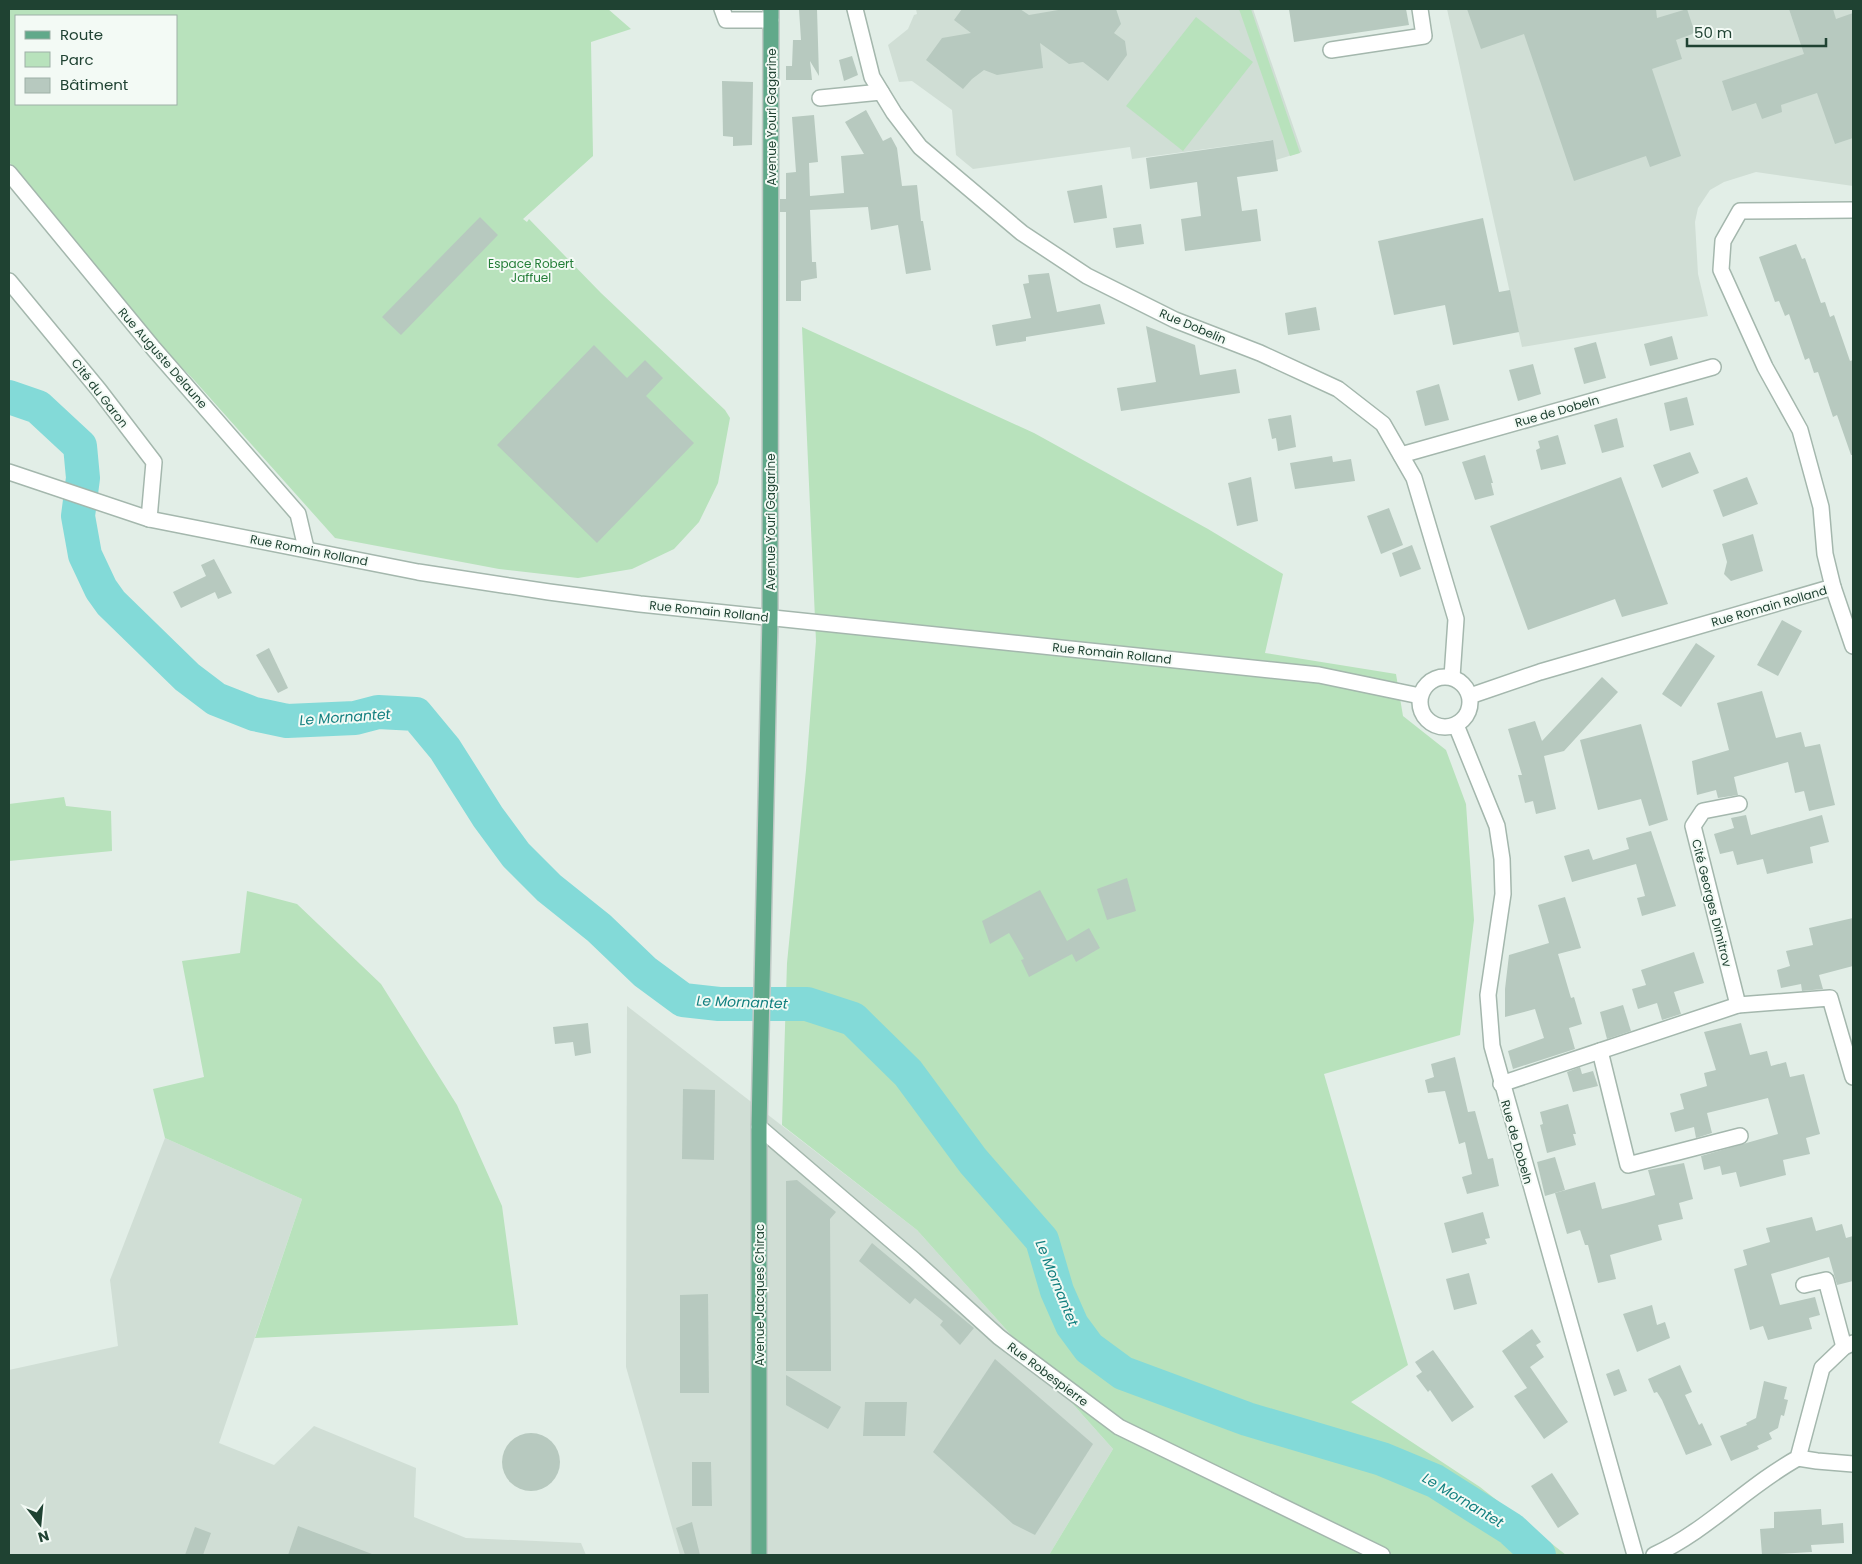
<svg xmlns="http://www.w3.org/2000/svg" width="1862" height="1564" viewBox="0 0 1862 1564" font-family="Poppins,sans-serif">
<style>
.built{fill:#d0ded5}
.green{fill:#b8e2bc;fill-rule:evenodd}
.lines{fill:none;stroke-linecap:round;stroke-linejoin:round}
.river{stroke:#83dad8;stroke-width:34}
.building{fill:#b7c9bf}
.minor-casing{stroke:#a4b7ad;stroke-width:18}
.primary-casing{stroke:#c0cac6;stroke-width:18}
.minor{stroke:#fff;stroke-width:15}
.primary{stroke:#61a98a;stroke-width:15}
.labels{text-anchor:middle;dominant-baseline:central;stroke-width:4;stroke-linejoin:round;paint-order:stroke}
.street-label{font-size:12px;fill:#1f4232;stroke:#f3faf5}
.park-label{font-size:12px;fill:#247e38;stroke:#f3faf5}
.water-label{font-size:14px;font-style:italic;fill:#117f7f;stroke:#f3faf5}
</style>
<rect width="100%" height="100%" fill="#e2eee7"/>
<!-- built -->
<g class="built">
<path d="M916,9H1253L1302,152L1276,160L1272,140L1132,159L1130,147L973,169L956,155L952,110L912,81L899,82L888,45L908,29L914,15L917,14Z"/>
<path d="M1447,9H1853V186L1756,172L1724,182L1710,190L1698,208L1695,222L1698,274L1708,316L1522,347Z"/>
<path d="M627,1006L917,1230L1113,1449L1049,1555H680L626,1367Z"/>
<path d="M165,1138L302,1199L219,1443L274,1465L314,1426L416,1468L414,1517L466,1538L581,1543L586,1555H9V1370L118,1346L110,1280Z"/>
</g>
<!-- green -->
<g class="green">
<path d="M9,9H608L631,29L591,42L593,156L523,219L527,222L529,219L601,293L725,410L730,418L718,483L699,522L674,549L632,569L578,578L499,569L335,538L194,380L159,344L9,162ZM16,16H176V104H16Z"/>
<path d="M1239,9H1251L1300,153L1290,156Z"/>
<path d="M1196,17L1253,62L1183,151L1126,106Z"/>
<path d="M802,327L1034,433L1208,529L1283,574L1265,653L1396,674L1403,716L1446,750L1466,804L1474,920L1460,1035L1324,1074L1408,1365L1351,1402L1480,1487L1566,1555H1049L1113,1449L917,1230L782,1125L787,963L806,770L816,641Z"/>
<path d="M64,797L66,806L111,811L112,851L9,861V804Z"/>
<path d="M247,891L297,904L381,984L457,1105L502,1206L518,1325L255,1338L302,1199L165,1138L153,1089L204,1077L182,961L240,953Z"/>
</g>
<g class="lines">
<!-- river -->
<path class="river" d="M9,397L38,407L80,446L83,478L78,516L85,555L101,589L111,603L187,677L216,699L254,714L287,721L355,718L378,712L416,714L445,749L488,817L516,855L549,888L599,928L645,972L683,1000L719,1004H807L853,1019L908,1073L973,1161L1042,1240L1057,1291L1072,1325L1089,1348L1123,1373L1247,1419L1382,1459L1435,1481L1511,1529L1539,1555"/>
</g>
<!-- building -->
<g class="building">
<path d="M799,9H817L819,76L810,61L812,80H786V66H792L793,40H801Z"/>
<path d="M962,9H1020L1029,15L1064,9H1116L1121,24L1114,33L1125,41L1127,55L1108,81L1083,62L1069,64L1040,43L1043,68L997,75L984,70L972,79L963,89L926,60L942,38L971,33L954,20Z"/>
<path d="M1289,9H1406L1409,25L1294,42Z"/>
<path d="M1467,9H1656L1657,18L1687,9L1695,33L1676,40L1682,59L1652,69L1681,156L1650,167L1646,156L1574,181L1524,34L1481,49Z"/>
<path d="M1789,9H1833L1836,19L1853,13V138L1835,144L1817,93L1781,105L1782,112L1762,119L1756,103L1732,111L1722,81L1804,54Z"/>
<path d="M852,56L858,75L844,81L839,60Z"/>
<path d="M722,81L753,82L752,145L733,146V137L723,136Z"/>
<path d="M866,110L883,141L891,137L897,148L902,186L917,185L921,221H923L931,270L906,274L898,225L871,230L868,207L810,210L812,262H816L817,278L801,281V301H786V212H780V199H786V173L796,172L792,117L814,115L818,162L809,163L810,196L844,193L841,156L864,154L845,122Z"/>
<path d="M1273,140L1278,171L1237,177L1242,211L1257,209L1261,241L1185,251L1181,219L1201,216L1197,182L1150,189L1146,158Z"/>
<path d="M1102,185L1107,218L1074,223L1067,191Z"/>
<path d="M480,217L498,235L401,335L382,317Z"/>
<path d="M1483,218L1499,292L1510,290L1519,332L1453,345L1445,305L1394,315L1378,241Z"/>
<path d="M1141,224L1144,244L1116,248L1113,228Z"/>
<path d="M1796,244L1802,259L1805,258L1821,303L1825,302L1830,317L1834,315L1850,361L1853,360V455H1851L1837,415L1833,417L1818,372L1814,373L1809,358L1805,360L1789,314L1785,316L1779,301L1775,302L1759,257Z"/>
<path d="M1049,273L1057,312L1100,304L1105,324L1026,337V341L996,346L992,325L1031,318L1023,284L1029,283L1028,275Z"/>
<path d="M1316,307L1320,330L1288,335L1285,313Z"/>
<path d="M1146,326L1195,345L1200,375L1236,369L1240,393L1121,411L1117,388L1156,382Z"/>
<path d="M1672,336L1678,359L1650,366L1644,344Z"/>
<path d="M1596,342L1606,378L1584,384L1574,348Z"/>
<path d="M594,345L627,378L645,360L663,378L646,396L694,443L597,543L497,445Z"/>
<path d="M1533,364L1541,394L1518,401L1509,370Z"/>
<path d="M1439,384L1449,420L1425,426L1416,391Z"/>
<path d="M1687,397L1694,425L1670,431L1664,403Z"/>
<path d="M1291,415L1296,447L1278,451L1276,438L1272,439L1268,419Z"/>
<path d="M1617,418L1624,447L1602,453L1594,425Z"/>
<path d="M1558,435L1566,464L1541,470L1536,450L1540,448L1538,441Z"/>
<path d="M1690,452L1699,473L1662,488L1653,465Z"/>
<path d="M1485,455L1493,483H1491L1494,495L1475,500L1462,462Z"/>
<path d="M1332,456L1333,462L1351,459L1355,481L1295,489L1290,463Z"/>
<path d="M1251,477L1258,521L1237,526L1228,483Z"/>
<path d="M1621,477L1668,604L1622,617L1615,599L1528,630L1490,526Z"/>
<path d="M1747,477L1758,504L1723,517L1713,490Z"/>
<path d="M1389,508L1403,545L1381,554L1367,516Z"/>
<path d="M1753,534L1763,571L1731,581L1724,574L1727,562L1722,544Z"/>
<path d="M1412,545L1421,569L1400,577L1392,553Z"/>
<path d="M214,559L232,593L218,599L215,592L181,608L173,592L206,576L201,565Z"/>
<path d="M1782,620L1802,631L1778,676L1757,665Z"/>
<path d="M1696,643L1715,656L1681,707L1662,694Z"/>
<path d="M269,648L288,688L278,693L256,655Z"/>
<path d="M1602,677L1618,692L1564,751L1544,756L1556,809L1536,814L1533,801L1525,803L1518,775H1522L1508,729L1535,721L1542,741Z"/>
<path d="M1762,691L1776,738L1801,732L1805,747L1820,744L1835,805L1809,811L1804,791L1795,793L1788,762L1734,777L1738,795L1718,798L1716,790L1697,795L1692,761L1729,750L1717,703Z"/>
<path d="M1641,724L1668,820L1649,826L1641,799L1598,810L1580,740Z"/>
<path d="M1746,815L1751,835L1822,815L1829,842L1810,847L1813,863L1767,874L1763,859L1737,865L1733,851L1720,854L1714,834L1734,828L1731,818Z"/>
<path d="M1651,831L1676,906L1642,916L1637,898L1645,896L1636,864L1572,882L1564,856L1589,849L1593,860L1629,849L1626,838Z"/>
<path d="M1127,878L1136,911L1107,920L1097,889Z"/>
<path d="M1040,890L1067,941L1089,928L1100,948L1076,962L1072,954L1029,977L1021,960L1024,959L1009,933L990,944L982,921Z"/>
<path d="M1565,897L1581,948L1558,954L1571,998L1574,997L1582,1024L1569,1028L1575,1049L1513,1069L1508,1051L1544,1038L1535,1009L1505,1017V989L1509,955L1549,943L1538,905Z"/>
<path d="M1853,918V966L1819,975L1823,989L1802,991L1801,984L1781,988L1777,970L1790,966L1786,951L1813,945L1809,928Z"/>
<path d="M1694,952L1704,983L1674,992L1681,1014L1662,1020L1657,1003L1638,1009L1632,989L1646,985L1641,970Z"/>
<path d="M1623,1005L1631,1031L1607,1039L1600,1012Z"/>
<path d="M588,1023L591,1053L575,1056L573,1042L555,1044L553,1027Z"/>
<path d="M1741,1023L1750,1055L1767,1051L1771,1066L1786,1062L1790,1077L1804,1074L1820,1134L1806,1138L1810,1154L1783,1160L1786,1175L1740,1187L1736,1172L1722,1175L1720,1166L1704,1170L1701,1156L1778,1134L1768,1098L1707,1113L1712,1133L1696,1138L1694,1127L1675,1132L1670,1113L1684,1109L1680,1094L1707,1086L1704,1073L1716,1070L1704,1032Z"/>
<path d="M1455,1057L1468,1112L1475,1111L1488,1159L1493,1158L1499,1186L1467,1194L1462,1177L1472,1174L1465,1142L1459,1144L1445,1091L1428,1093L1425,1080L1434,1077L1431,1064Z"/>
<path d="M1580,1067L1582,1074L1593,1071L1598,1086L1573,1092L1567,1072Z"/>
<path d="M683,1089L715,1090L714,1160L682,1159Z"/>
<path d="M1568,1104L1576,1134H1573L1576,1145L1547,1153L1540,1125L1543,1124L1540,1112Z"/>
<path d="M1555,1157L1565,1190L1545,1196L1537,1162Z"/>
<path d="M1684,1163L1693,1199L1679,1203L1683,1219L1658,1225L1662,1240L1610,1255L1616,1279L1598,1283L1588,1245H1585L1580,1230L1567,1234L1555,1193L1595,1182L1602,1209L1626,1203L1655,1195L1648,1170Z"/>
<path d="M797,1180L836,1212L830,1219L831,1371H786V1181Z"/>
<path d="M1483,1212L1490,1238L1485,1239L1487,1244L1452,1253L1444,1223Z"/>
<path d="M1812,1217L1816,1231L1842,1224L1846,1238L1853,1236V1281L1837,1285L1829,1257L1771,1274L1780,1305L1815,1297L1820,1315L1809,1318L1812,1329L1768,1340L1763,1326L1750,1330L1734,1269L1747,1265L1743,1250L1770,1242L1766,1228Z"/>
<path d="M872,1243L974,1328L960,1345L940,1325L943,1321L915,1298L910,1304L859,1261Z"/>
<path d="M1469,1273L1477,1304L1454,1310L1446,1279Z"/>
<path d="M708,1294L709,1393H680V1295Z"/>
<path d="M1652,1305L1657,1325L1665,1322L1670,1338L1637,1352L1623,1314Z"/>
<path d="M1532,1329L1541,1342L1536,1345L1544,1357L1530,1367L1568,1422L1544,1439L1514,1396L1527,1388L1502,1351Z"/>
<path d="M1433,1350L1474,1407L1452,1422L1430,1390L1428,1392L1416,1376L1422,1372L1415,1362Z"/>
<path d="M995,1359L1093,1444L1035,1535L1013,1524L933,1452Z"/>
<path d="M1680,1365L1692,1392L1685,1395L1699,1425L1702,1423L1712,1445L1686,1455L1662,1400L1657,1392L1654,1393L1648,1379Z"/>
<path d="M1619,1369L1627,1391L1614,1396L1606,1374Z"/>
<path d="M786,1375L841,1407L828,1429L786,1405Z"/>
<path d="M1764,1381L1787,1387L1784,1399L1788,1400L1784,1416L1781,1415L1778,1428L1769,1433L1772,1439L1757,1446L1759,1449L1731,1461L1720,1436L1747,1425L1746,1423L1756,1418Z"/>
<path d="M865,1402H907L905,1436H863Z"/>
<circle cx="531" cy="1462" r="29"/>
<path d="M692,1462H711L712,1506H692Z"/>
<path d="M1552,1473L1579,1514L1558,1528L1531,1486Z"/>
<path d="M1821,1509L1822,1525L1843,1523L1844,1543L1811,1545L1812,1552L1762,1555L1760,1529L1774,1528V1512Z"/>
<path d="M692,1522L700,1555H685L676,1528Z"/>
<path d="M298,1526L372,1554V1555H288Z"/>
<path d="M195,1527L211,1533L203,1555H185Z"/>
</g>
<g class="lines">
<defs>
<g id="minor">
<path d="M722,9L726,20H771"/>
<path d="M855,9L872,77L894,113L920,147L1022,233L1087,276L1175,320L1260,353L1338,389L1383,424L1414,478L1456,619L1452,677"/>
<path d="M1331,50L1424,36L1420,9"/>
<path d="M820,98L881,92"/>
<path d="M9,173L154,349L298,514L306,548"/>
<path d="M9,281L99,390L154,462L149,519"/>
<path d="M1401,455L1713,367"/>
<path d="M9,472L149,519L418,572L549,592L640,604L1319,675L1420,696"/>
<path d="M1833,587L1853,646"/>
<circle cx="1445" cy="702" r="25"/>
<path d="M1470,696L1540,672L1833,587L1825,554L1821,507L1800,430L1765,367L1721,270L1723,241L1740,211L1853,210"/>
<path d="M1456,725L1497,826L1502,859L1503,894L1488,995L1492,1046L1635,1555"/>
<path d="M1739,804L1703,811L1693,826L1738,1005L1830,998L1853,1077"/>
<path d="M1600,1051L1628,1165L1740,1136"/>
<path d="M1501,1084L1738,1005"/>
<path d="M759,1127L914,1260L999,1337L1119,1427L1382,1555"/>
<path d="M1804,1285L1826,1280L1844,1347"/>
<path d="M1798,1458L1817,1461L1853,1464"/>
<path d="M1654,1555C1707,1531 1747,1486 1798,1458L1822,1368L1844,1347L1853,1343"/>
</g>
<path id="primary" d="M759,1555V1127L770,617L771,9"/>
</defs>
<!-- minor casing -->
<use href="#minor" class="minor-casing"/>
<!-- primary casing -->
<use href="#primary" class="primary-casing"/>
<!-- minor -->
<use href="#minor" class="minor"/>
<!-- primary -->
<use href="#primary" class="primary"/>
</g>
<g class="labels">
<!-- street labels -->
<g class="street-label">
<text transform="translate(771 117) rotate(-90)">Avenue Youri Gagarine</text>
<text transform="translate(1193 326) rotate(23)">Rue Dobelin</text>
<text transform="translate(163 358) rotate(49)">Rue Auguste Delaune</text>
<text transform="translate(100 393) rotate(52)">Cité du Garon</text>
<text transform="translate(1557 411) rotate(-16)">Rue de Dobeln</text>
<text transform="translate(770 522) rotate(-90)">Avenue Youri Gagarine</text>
<text transform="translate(309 550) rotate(11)">Rue Romain Rolland</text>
<text transform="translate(1769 606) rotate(-16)">Rue Romain Rolland</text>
<text transform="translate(709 611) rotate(6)">Rue Romain Rolland</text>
<text transform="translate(1112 653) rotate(6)">Rue Romain Rolland</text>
<text transform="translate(1712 903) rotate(76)">Cité Georges Dimitrov</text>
<text transform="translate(1517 1142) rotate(74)">Rue de Dobeln</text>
<text transform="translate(759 1295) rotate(-90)">Avenue Jacques Chirac</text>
<text transform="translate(1048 1374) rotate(37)">Rue Robespierre</text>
</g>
<!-- park labels -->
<g class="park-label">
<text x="531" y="263">Espace Robert<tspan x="531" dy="14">Jaffuel</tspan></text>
</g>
<!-- water labels -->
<g class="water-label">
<text transform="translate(345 717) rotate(-4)">Le Mornantet</text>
<text transform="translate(742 1002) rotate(2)">Le Mornantet</text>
<text transform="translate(1057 1283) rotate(68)">Le Mornantet</text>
<text transform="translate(1463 1500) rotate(31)">Le Mornantet</text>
</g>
</g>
<!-- border -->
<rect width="1862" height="1564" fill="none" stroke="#1f4232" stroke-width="20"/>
<!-- legend -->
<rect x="15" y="15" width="162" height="90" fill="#f3faf5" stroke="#9eb0a7"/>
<rect x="25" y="31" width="25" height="8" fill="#61a98a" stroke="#9eb0a7"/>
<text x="60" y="40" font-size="15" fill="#1f4232">Route</text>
<rect x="25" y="52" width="25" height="15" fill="#b8e2bc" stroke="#9eb0a7"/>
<text x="60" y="65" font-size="15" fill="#1f4232">Parc</text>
<rect x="25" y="78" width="25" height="15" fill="#b7c9bf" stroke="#9eb0a7"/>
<text x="60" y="90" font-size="15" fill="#1f4232">Bâtiment</text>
<!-- north arrow -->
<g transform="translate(40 1524) rotate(164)" stroke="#f3faf5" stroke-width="4" paint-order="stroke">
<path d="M0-4L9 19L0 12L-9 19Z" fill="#1f4232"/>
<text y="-8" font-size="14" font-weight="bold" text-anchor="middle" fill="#1f4232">N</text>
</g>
<!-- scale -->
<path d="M1687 38v8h139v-8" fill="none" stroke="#1f4232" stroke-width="2.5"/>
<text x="1694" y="38" font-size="15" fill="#1f4232" stroke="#f3faf5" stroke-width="4" paint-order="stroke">50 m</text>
</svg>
